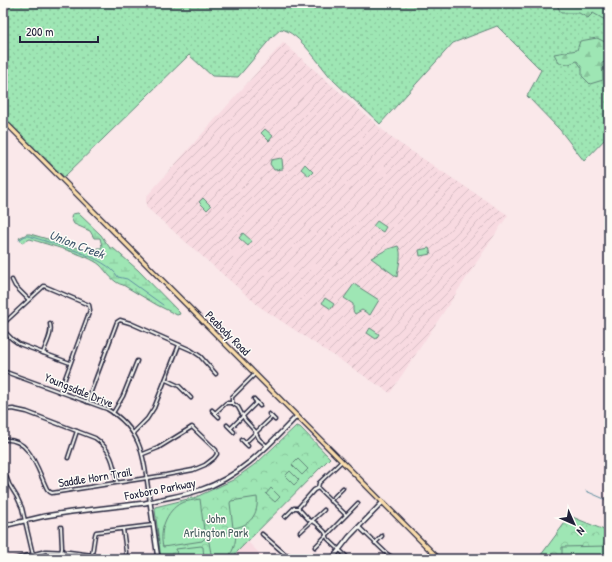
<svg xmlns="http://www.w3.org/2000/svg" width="612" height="562" viewBox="0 0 612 562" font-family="'Patrick Hand',sans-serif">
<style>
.built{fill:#f8dae1}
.industrial{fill:url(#industrial-furrows)}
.grass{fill:url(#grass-dots);stroke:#608478}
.forest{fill:url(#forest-firs);stroke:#608478}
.wetland{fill:url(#wetland-marsh);stroke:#608478}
.park{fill:url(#park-crowns);stroke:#608478}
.garden{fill:#9ee6b4;stroke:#608478}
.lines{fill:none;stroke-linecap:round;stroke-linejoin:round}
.stream{stroke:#5e8e9f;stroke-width:1}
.street-casing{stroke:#22223b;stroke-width:5}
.secondary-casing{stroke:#22223b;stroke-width:6}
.primary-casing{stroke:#22223b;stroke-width:6}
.street{stroke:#fdfcf7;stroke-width:2}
.secondary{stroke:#fdfcf7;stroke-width:3}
.primary{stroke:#fbddab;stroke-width:3.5}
.labels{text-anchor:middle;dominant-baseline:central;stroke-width:3;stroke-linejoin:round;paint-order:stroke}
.street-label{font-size:12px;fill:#22223b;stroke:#fdfcf7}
.park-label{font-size:12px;fill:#475d5f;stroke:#fdfcf7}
.water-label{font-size:13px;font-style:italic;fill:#40586d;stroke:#fdfcf7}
</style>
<defs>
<pattern id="industrial-furrows" width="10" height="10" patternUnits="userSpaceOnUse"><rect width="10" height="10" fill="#f8dae1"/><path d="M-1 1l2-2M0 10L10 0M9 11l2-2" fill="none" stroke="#d4bbc2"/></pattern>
<pattern id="grass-dots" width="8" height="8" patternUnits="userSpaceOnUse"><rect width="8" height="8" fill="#9ee6b4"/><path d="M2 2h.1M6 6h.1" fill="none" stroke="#88c59c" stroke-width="1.8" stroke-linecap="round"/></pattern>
<pattern id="forest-firs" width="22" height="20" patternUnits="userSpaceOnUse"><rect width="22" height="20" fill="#9ee6b4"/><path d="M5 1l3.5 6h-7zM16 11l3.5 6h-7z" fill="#88c59c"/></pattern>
<pattern id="wetland-marsh" width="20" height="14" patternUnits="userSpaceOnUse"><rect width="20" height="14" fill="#9ee6b4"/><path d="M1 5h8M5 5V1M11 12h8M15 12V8" fill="none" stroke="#88c59c"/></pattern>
<pattern id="park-crowns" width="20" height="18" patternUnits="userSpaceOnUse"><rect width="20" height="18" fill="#9ee6b4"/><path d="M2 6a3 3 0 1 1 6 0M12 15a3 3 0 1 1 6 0" fill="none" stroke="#88c59c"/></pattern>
</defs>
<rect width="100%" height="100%" fill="#fae8ea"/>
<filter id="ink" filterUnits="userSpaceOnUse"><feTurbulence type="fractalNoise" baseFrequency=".025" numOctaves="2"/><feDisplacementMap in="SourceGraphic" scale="8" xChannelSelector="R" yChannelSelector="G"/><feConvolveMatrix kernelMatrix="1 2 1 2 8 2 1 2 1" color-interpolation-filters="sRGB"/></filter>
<g filter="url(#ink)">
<!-- built -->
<path class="built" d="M247,541L265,559H229Z"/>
<!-- industrial -->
<path class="industrial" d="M283,43L285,44L393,139L508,215L390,393L260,307L146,207V197Z"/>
<!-- grass -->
<path class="grass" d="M3,3H609V135L584,161L560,130L527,96L541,70L497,26L453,43L380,124C365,109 348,95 333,80C320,66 299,32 281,29L272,37L238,77L212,76L189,55L64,177L3,117Z"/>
<!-- forest -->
<path class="forest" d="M556,3H609V61L602,63L603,80L590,84L582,76V68L577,61L569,64L559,63L554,54L577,50L580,41L597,38L607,43V21L593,13L588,18L579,13H561Z"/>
<!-- wetland -->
<path class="wetland" d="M78,213L101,235L110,248H113L138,270L179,312L180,314L177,315L157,305L123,285C113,283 107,272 100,265C87,254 48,245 30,239L22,243L19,238L27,234H30L93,252L97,248H101L102,246L100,238H94L90,231L74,224L71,218L72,214Z"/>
<!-- park -->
<g class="park">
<path d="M296,426L300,427L330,458L231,558L161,559L155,510V507L196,497L233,480L258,462Z"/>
<path d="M570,516L609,532V559H538Z"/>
</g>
<!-- garden -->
<g class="garden">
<path d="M265,129L273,136L269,141L261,133Z"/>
<path d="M281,158L282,159L283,169L274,170L270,164L271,160Z"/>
<path d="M305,164L313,172L309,176L301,169Z"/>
<path d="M203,198L211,206L207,210L199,202Z"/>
<path d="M377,221L386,227L383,232L373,226Z"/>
<path d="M243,233L252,241L248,246L239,238Z"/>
<path d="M398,246C403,253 398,268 397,277L371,258L388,249Z"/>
<path d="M429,248L431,254L420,256L419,250Z"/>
<path d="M354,284L379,300L370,315L362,310L355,314L353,311V304L344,298Z"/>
<path d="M325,298L334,304L331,309L322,303Z"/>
<path d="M370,328L379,334L376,339L367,333Z"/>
<path d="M298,459L308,469L302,475L292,465Z"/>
<path d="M290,471L299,480L294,485L285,476Z"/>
<path d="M271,488L280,497L275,502L266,494Z"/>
<path d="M257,497C259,514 250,526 233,528L230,503L231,501Z"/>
<path d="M200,499L205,538L202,541L163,547C159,531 166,511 181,503C187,501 194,500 200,499Z"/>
<path d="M236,531C236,541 234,557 222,559C219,560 215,559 212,559L208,537L210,535Z"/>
<path d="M201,546L203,547L204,559H178L176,549Z"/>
<path d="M606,546V559H562V547Z"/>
</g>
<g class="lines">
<!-- stream -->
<g class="stream">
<path d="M19,240L25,236H29C53,244 106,256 118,277L127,279L163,305"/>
<path d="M3,251L4,250"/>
<path d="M586,491L609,501"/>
</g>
<defs>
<g id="street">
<path d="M12,280L15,286L28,299"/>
<path d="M3,324L44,286L89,305L90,310L60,392"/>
<path d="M3,330L12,339L19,344L70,363"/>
<path d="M43,353C46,344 53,333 50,324"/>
<path d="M3,371L107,409C145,431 144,463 150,502"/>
<path d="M166,380L179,386L191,398"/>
<path d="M254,399L260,406"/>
<path d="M87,402L117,322L120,320L130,323L191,350L200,356L216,374"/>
<path d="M232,403L238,407L245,420L255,431L259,439L267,446"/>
<path d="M3,410L13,409L27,412L95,438C111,449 114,464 117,482"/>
<path d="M212,410L219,417"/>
<path d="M113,413L123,396L137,361"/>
<path d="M215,413L226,403H232V397L255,374"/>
<path d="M269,414L275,420"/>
<path d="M227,425L234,432"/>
<path d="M231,428L257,402"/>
<path d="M133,433L147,419L154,408L179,345"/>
<path d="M3,440C30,437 37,469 47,489L50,492L52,493L166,475L193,470L205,465L214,458L217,454L216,450L192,427L158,448L143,454"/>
<path d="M242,440L248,446"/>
<path d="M245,443L272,417"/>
<path d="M68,458L77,431"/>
<path d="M3,468L9,484L17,497L22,508L33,555"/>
<path d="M318,488L346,515"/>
<path d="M318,488L319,483L342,461"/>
<path d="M330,501L343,488"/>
<path d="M298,508L309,520L316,523L325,532L328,539L349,559"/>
<path d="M285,517L294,508H298L314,490L318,488"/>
<path d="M359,527L386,553L395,559"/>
<path d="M123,529L126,552L125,559"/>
<path d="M300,532L324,510"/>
<path d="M262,534L285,554L301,559"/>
<path d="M375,543L382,536"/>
<path d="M315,547L358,503"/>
<path d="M14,559L46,551L69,552L92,555"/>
<path d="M60,559L62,548L61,527"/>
<path d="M91,559C93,552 94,536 96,532L153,525"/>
</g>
<g id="secondary">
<path d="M150,502L158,559"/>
<path d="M3,526L45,516L71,512L145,503C163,498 182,496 200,490C240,477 268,446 297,416"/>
<path d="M332,559L349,537L383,502"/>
</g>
<path id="primary" d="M3,120L439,559"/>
</defs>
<!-- street casing -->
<use href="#street" class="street-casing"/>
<!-- secondary casing -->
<use href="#secondary" class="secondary-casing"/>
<!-- primary casing -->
<use href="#primary" class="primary-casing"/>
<!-- street -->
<use href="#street" class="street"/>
<!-- secondary -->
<use href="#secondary" class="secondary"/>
<!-- primary -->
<use href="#primary" class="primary"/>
</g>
</g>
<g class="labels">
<!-- street labels -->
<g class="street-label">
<text transform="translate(228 333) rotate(45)">Peabody Road</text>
<text transform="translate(79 390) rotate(22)">Youngsdale Drive</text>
<text transform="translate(95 477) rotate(-9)">Saddle Horn Trail</text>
<text transform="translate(160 489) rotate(-11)">Foxboro Parkway</text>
</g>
<!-- park labels -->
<g class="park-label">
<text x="216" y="518">John<tspan x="216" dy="14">Arlington Park</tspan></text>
</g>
<!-- water labels -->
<g class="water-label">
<text transform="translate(77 244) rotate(21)">Union Creek</text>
</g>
</g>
<!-- margin -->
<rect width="612" height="562" fill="none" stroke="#fdfcf7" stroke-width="16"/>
<rect x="8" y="8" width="596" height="546" fill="none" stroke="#22223b" stroke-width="1.5" filter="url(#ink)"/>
<!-- north arrow -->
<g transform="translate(574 524) rotate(135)" stroke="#fdfcf7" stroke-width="3" paint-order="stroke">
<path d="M0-3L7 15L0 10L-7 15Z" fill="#22223b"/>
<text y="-6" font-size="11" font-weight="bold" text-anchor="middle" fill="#22223b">N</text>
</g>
<!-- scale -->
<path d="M20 36v6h78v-6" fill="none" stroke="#22223b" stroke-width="2"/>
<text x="26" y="36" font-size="12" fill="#22223b" stroke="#fdfcf7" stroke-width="3" paint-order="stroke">200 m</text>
</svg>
